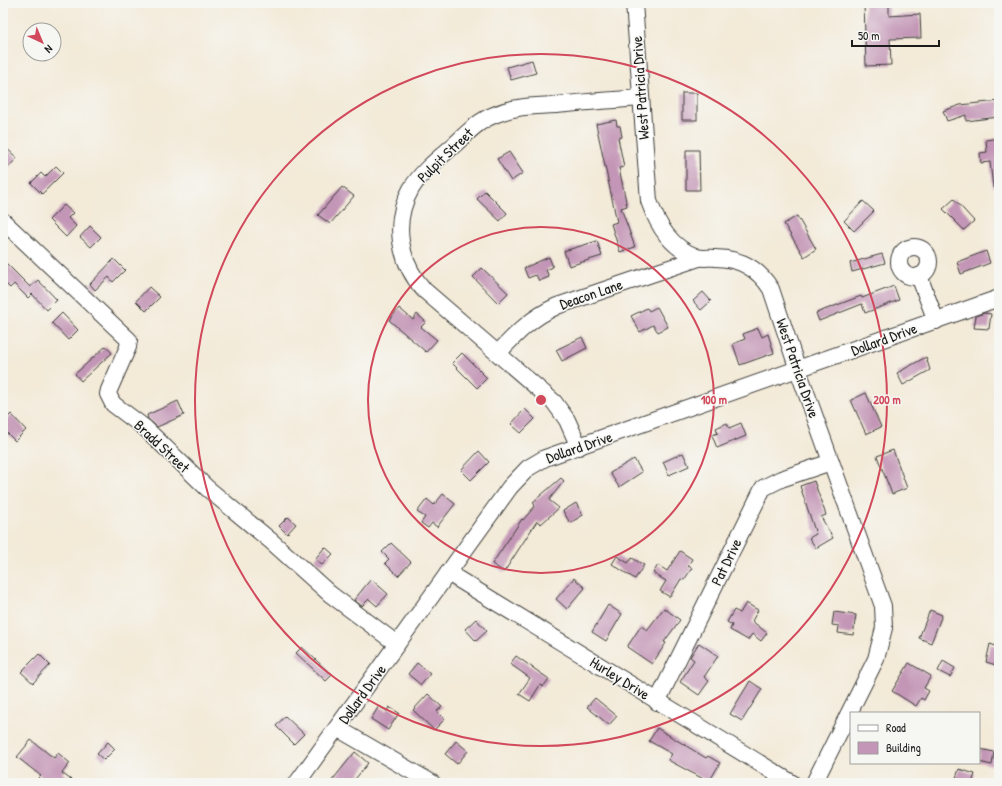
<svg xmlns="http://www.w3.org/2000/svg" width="1002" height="786" viewBox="0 0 1002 786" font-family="'Patrick Hand',sans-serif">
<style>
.building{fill:#c395b6}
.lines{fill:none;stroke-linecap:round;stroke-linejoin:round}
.minor-casing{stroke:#3c3b38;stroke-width:18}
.minor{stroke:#fff;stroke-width:16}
.ring{fill:none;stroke:#d1495b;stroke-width:2}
.labels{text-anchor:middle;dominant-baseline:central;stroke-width:3;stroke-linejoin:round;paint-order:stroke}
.street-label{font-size:15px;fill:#1c1c1c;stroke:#f6f6f2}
.centre{fill:#d1495b;stroke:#f6f6f2;stroke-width:2}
.ring-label{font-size:12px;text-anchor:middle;font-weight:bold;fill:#d1495b;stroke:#f6f6f2;stroke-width:3;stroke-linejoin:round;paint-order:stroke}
</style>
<rect width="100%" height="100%" fill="#f6f6f2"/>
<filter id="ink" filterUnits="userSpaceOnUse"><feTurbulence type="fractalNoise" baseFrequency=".025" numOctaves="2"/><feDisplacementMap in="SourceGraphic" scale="8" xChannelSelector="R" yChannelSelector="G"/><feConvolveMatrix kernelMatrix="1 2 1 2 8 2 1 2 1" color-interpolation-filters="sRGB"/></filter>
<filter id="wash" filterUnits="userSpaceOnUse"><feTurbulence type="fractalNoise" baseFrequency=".012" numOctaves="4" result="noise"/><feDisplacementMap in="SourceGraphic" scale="16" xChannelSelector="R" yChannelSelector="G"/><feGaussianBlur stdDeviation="0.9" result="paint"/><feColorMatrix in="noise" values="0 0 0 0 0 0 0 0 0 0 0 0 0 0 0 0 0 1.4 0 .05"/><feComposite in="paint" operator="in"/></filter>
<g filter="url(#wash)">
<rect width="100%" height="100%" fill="#f3ead8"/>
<g id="blocks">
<!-- building -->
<g class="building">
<path d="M864,3H889V16L920,14L921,38L890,39L891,65L866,66Z"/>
<path d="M532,60L536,73L511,80L507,67Z"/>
<rect x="682" y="93" width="15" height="27"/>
<path d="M999,101V117L966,121V115L947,121L943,111L960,105Z"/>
<path d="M616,120L617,126H620L622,137L618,138L624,167L619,168L627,206L621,208L635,247L620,252L611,224L617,222L596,124Z"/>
<path d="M999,138V187H993L990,162L981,163L980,153L987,152L986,140Z"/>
<path d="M3,145L17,158L3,173Z"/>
<path d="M686,150H699L700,190H686Z"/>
<path d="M509,152L523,173L511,181L497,159Z"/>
<path d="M56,166L63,173L42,194L31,183L41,173L45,177Z"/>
<path d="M342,187L354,196L330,224L318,215Z"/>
<path d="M485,191L507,213L500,221L477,199Z"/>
<path d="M954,199L974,221L964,230L943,209Z"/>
<path d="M863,201L874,211L854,231L844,221Z"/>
<path d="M64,205L73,213L68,218L76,226L66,237L49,220Z"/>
<path d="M797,216L816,249L804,257L784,224Z"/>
<path d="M90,226L101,237L91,247L80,237Z"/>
<path d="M597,241L602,256L569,266L564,251Z"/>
<path d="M986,251L990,263L961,274L957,262Z"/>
<path d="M882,254L885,263L852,272L850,263Z"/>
<path d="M549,257L553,267L546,270L549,277L539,281L536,275L528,278L524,268Z"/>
<path d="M114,259L125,270L113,282L109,277L95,290L90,284Z"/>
<path d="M3,260L30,287L38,280L57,300L47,310L32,294L28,298L14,284L10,288L3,281Z"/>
<path d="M482,268L508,293L498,303L473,277Z"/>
<path d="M894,286L899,300L865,313L862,304L819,321L816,313L861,296L862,298Z"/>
<path d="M149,287L160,297L146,311L136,301Z"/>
<path d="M703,292L711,301L701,310L693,301Z"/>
<path d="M657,307L668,327L658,332L653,325L640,332L631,316L647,308L649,311Z"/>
<path d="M399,308L413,320L417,314L426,322L421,327L437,340L426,352L389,320Z"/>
<path d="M62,313L78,330L68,340L52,323Z"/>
<path d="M984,313L991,314L989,329L974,328L976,316Z"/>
<path d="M758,328L762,337L768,334L774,353L740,365L733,344L745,339L743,334Z"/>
<path d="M582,337L587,348L562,361L556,350Z"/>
<path d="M106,346L112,353L81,381L75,374Z"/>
<path d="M462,353L487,378L477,388L452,363Z"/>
<path d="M926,357L930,370L903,385L897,373Z"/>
<path d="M866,393L881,427L866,434L851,400Z"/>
<path d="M178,401L184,415L157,427L148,419L147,415Z"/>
<path d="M525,409L535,419L521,433L511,424Z"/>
<path d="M11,414L26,430L15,441L3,429V422Z"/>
<path d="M727,423L729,428L741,423L746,436L717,448L712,435L718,433L716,428Z"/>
<path d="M893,450L907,488L892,494L877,456Z"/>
<path d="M479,451L489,462L471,480L461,470Z"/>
<path d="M683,453L689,466L669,475L663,462Z"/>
<path d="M634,459L642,472L619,487L610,473Z"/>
<path d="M561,478L564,481L549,500L559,508L541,524L537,521L504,572L492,564L522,519L523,520L535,506L533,502Z"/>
<path d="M814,481L826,515L821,517L833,538L816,548L809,538L816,534L800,486Z"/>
<path d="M443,494L455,504L437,527L432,523L428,528L421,523L425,517L417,512L427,499L434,505Z"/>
<path d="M576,503L583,515L570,523L563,511Z"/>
<path d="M288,517L296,524L287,534L279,526Z"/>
<path d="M391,543L411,562L398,576L385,563L389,559L382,552Z"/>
<path d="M325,547L333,554L322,565L315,559Z"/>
<path d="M680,551L692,559L688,566L692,568L684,580L681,579L670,597L660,591L666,581L653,573L658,565L667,571Z"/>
<path d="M617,556L628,563L632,558L644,565L635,579L612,564Z"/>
<path d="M574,578L585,588L567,609L556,599Z"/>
<path d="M371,579L388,594L377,606L369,599L362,606L354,600Z"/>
<path d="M746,603L758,610L752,621L767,633L761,641L752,634L748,640L730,630L732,625L727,622L734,610L740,613Z"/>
<path d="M608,605L622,614L606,641L592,632Z"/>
<path d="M664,608L680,620L664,642L666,643L652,664L627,647L641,626L647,630Z"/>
<path d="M930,610L942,615L931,643L919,638Z"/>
<path d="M834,612L856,615L853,635L838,633L839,626L832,625Z"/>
<path d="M476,619L487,631L476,641L465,629Z"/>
<path d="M699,643L718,656L704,677L709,681L699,695L680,682L694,660L690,657Z"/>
<path d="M990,644L999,647V666L986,662Z"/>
<path d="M302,647L332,675L326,681L296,653Z"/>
<path d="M39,654L50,665L33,683L21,672Z"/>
<path d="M516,656L549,679L543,687L540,685L530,701L519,694L530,678L510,664Z"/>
<path d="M943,661L955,668L950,677L938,671Z"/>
<path d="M417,663L430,674L421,685L408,674Z"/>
<path d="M909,663L931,676L924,688L929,691L924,700L921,698L916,706L892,691Z"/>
<path d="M750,681L762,689L742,721L730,714Z"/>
<path d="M428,694L442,707L437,711L445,719L434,730L413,710Z"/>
<path d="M595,698L617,716L609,725L587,707Z"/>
<path d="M379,706L387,711L389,707L399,713L388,730L371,719Z"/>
<path d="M285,716L304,734L294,744L276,726Z"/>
<path d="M657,728L706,758L708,756L720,763L709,782L668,760L672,754L649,741Z"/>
<path d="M31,740L54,758L58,753L70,763L62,773L75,783H43L38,779L41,776L17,757Z"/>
<path d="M456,741L468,751L457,764L445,754Z"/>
<path d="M108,742L115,749L104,760L97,754Z"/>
<path d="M980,749L994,752L992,765L979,762Z"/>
<path d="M355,752L368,763L352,783H330Z"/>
<path d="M959,769L975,774L972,783L956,778Z"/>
</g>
</g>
</g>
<g filter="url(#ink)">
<use href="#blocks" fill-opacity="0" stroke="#3c3b38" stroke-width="1"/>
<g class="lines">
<defs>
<g id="minor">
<path d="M634,3L649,201C658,226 671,248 697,257C703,259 710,257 715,258C740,258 758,268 771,289L798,370L883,606L884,628L876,659L814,783"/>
<path d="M3,221L129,340L128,347L109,390L108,394L113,404L145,428L207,488L271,541L330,594L397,644"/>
<circle cx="914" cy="262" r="15"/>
<path d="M919,276L936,321"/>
<path d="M498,353C517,333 531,318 557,306L699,258"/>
<path d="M579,447L567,420L554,402L424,290C399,262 392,222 411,189C421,172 439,158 453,146C466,134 478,121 494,115C514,106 535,106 556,105C585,102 613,100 641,98"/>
<path d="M448,573L792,783"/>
<path d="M657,702L763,488L781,479L831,462"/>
<path d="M337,728L432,783"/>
<path d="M297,783L510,487L528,468L545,458L999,298"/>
</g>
</defs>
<!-- minor casing -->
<use href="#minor" class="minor-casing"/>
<!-- minor -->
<use href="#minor" class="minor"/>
</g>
</g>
<!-- distance rings -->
<g class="ring">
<circle cx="541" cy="400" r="173"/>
<circle cx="541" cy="400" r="346"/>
</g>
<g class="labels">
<!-- street labels -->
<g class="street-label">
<text transform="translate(640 88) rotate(-94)">West Patricia Drive</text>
<text transform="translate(445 155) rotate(-44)">Pulpit Street</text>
<text transform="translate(591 294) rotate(-19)">Deacon Lane</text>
<text transform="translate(884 339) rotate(-20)">Dollard Drive</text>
<text transform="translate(798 368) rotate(71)">West Patricia Drive</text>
<text transform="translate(162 446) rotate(43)">Bradd Street</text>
<text transform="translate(579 447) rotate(-19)">Dollard Drive</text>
<text transform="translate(726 562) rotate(-64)">Pat Drive</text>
<text transform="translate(620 678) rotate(32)">Hurley Drive</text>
<text transform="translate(362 694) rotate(-54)">Dollard Drive</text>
</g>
</g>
<circle cx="541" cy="400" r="6" class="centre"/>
<g class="ring-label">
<text x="714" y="404">100 m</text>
<text x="887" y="404">200 m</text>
</g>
<!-- margin -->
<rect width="1002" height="786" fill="none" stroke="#f6f6f2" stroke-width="16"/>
<!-- legend -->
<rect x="850" y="712" width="130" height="52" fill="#f6f6f2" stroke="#9f9f9c"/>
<rect x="858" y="725" width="20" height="6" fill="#ffffff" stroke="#9f9f9c"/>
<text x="886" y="732" font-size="12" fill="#1c1c1c">Road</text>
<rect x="858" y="742" width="20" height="12" fill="#c395b6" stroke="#9f9f9c"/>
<text x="886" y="752" font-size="12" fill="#1c1c1c">Building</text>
<!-- north arrow -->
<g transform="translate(42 42) rotate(136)"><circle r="19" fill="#f6f6f2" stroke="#9f9f9c"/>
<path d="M0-3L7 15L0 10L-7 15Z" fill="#d1495b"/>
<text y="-6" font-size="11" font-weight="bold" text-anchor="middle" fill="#1c1c1c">N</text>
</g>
<!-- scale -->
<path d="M852 40v6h87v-6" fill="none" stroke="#1c1c1c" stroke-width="2"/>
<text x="858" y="40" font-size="12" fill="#1c1c1c" stroke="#f6f6f2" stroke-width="3" paint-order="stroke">50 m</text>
</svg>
